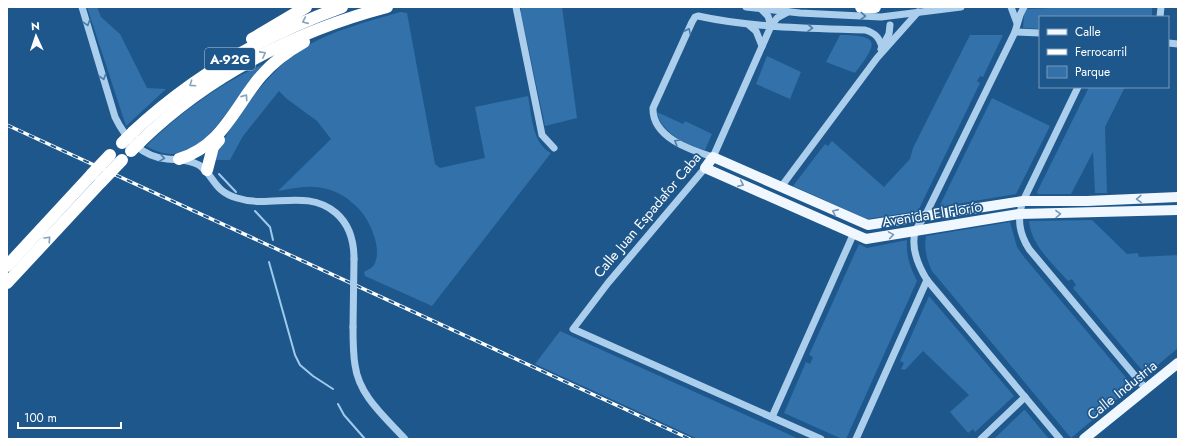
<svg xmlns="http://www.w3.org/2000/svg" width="1185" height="446" viewBox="0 0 1185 446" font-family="Jost,sans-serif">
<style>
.green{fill:#3271a9}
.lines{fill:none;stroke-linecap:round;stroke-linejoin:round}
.stream{stroke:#9ecaed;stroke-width:2}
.minor{stroke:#abceec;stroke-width:7}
.major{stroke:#f0f7ff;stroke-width:10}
.highway{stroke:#fff;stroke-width:12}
.rail-casing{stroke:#fff;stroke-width:3.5}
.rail{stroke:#1e578b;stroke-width:2;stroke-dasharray:6;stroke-linecap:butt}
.minor-bridge{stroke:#abceec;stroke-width:7}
.highway-bridge{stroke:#fff;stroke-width:12}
.oneway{stroke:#487ba8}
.oneway2{stroke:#83a3bf}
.oneway3{stroke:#7297b9}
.labels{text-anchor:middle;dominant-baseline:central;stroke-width:3.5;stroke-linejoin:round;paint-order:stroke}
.shield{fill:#1e578b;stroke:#bccddc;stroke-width:1}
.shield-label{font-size:13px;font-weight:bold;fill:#fff}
.street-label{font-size:14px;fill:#fff;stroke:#1e578b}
</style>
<rect width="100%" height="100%" fill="#1e578b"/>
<!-- green -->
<g class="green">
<path d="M87,7H97L101,17L120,34L147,88L166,89L126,126Z"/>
<path d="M521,7H562L577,118L545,126L521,13Z"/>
<path d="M1076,7H1152V17H1040V29L1023,28L1024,15L1027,9Z"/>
<path d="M400,12L407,13L435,164L440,168L485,158L475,107L528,96C532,116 532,143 551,153L432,306L365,276L364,272C367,270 372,268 374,265C383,249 370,220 358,208C349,199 339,192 327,189C310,184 294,188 278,191L331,139L317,121L287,99L279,91L243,136L230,160H214C229,124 268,71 302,49C332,30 367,22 400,12Z"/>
<path d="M840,35C882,35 877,44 855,73L826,62Z"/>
<path d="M970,35H1003L983,77L980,76L977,81L980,83L918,211L867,219L793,186L825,144L828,146L832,141L884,187L910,159L913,148L931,112Z"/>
<path d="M767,56L801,72L790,99L756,84Z"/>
<path d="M268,62C255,78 242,93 230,109C207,138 186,169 146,146C182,111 222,82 268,62Z"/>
<path d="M1089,87H1125L1105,127L1107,193H1095L1093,152L1071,194H1038L1037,192Z"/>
<path d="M992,98L1050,126L1016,194L939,207Z"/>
<path d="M657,112L683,124L685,121L712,134L705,150C687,145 660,132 657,112Z"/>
<path d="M1092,220L1127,254L1138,253L1139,257L1178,255V348L1146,375L1073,288L1076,285L1072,279L1068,281C1053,264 1031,245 1029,221Z"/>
<path d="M1010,222L1017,247L1024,257L1133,386L1071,438L932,271C926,258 924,249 926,236Z"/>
<path d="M907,240C906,256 910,267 917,281L846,439H842L784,413L806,362L810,364L813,357L809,355L859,244L867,248Z"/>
<path d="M929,296L1014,396L975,432L973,429L968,433L950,412L969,395L923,351L905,370L901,369L904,363L900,361Z"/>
<path d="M560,331L799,439H698L535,364Z"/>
<path d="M1025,410L1049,439H994L1024,410Z"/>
</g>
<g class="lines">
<!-- stream -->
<g class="stream">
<path d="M219,174L236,192"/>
<path d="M255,211L270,227L273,240"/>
<path d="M269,262L295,355L300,365L313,376L333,389"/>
<path d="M338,404L344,415L365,439"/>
</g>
<!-- minor -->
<g class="minor">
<path d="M82,7L115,117C125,138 142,157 167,159C178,160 189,159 199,165C214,175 213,191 237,198C270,209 307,188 336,213C350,225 354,241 354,259"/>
<path d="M516,7L542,135L554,148"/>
<path d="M746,7L800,13L881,17L961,7"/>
<path d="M1011,7L1017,23"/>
<path d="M1024,7L1020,15L1015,32L925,216C922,221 917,226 915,232C911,248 919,267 927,280L1060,439"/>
<path d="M762,10L768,16L771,26"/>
<path d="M788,12L777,18L771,26L713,157C690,150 652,137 653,108L692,22L695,17L698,16C753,28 809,28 865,30C875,33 879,37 882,47"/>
<path d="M1160,17L1161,7"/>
<path d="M749,25L756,31L762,46"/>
<path d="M1015,32L1040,33"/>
<path d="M1168,43L1178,44"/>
<path d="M881,49L889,34L890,25"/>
<path d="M1078,87L1023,201C1017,219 1019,233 1029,249L1146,389"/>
<path d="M705,168L608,283L573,329L821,439"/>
<path d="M781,187L877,58L918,12"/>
<path d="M353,327C353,340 353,353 355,365C359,396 385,417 405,439"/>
<path d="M772,417L853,235"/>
<path d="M856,439L927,280"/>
<path d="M981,439L1025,397"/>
</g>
<!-- major -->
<g class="major">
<path d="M1178,197L1087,201H1023L868,225L713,157L705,168L866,239L1019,214L1178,210"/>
<path d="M1084,439L1178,363"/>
</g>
<!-- highway -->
<g class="highway">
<path d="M861,7H875"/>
<path d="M252,39L306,7"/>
<path d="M133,132C193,76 264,35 342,7"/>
<path d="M141,141C209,75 296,31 387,7"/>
<path d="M179,159C222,146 234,108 261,76C273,62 288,51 304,42"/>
<path d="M207,170L213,147L219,140"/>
<path d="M7,266L92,174"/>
<path d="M7,283L101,182"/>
</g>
<defs>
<path id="rail" d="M7,125L690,439"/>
</defs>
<!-- rail casing -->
<use href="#rail" class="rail-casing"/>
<!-- rail -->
<use href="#rail" class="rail"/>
<!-- minor-bridge -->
<path class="minor-bridge" d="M353,327L354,259"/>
<!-- highway-bridge -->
<g class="highway-bridge">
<path d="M122,143L133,132"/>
<path d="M131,151L141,141"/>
<path d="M92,174L110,155"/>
<path d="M101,182L122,160"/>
</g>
</g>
<!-- one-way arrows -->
<defs><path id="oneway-chevron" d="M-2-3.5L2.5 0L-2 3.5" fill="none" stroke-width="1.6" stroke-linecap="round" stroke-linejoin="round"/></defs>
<g class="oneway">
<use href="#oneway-chevron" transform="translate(863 16) rotate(2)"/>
<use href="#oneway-chevron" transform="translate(87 23) rotate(73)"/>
<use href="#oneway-chevron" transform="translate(810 28) rotate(3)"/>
<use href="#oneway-chevron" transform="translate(688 31) rotate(-65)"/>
<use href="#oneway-chevron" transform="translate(103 77) rotate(73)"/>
<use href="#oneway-chevron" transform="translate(677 142) rotate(-149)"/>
<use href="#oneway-chevron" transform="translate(162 158) rotate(9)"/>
</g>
<g class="oneway2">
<use href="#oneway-chevron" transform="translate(305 21) rotate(156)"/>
<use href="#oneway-chevron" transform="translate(263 54) rotate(-28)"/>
<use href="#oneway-chevron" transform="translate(192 84) rotate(146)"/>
<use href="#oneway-chevron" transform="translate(245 97) rotate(-55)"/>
<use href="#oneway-chevron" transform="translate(48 239) rotate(-47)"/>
</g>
<g class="oneway3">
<use href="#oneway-chevron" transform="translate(741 184) rotate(24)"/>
<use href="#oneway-chevron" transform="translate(1139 199) rotate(178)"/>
<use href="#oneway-chevron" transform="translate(835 212) rotate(-156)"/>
<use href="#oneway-chevron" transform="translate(1058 214) rotate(-1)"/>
<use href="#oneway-chevron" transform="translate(891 235) rotate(-9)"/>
</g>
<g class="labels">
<!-- shield labels -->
<rect class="shield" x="205" y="48" width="50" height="22" rx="3"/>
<g class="shield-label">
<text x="230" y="59">A-92G</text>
</g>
<!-- street labels -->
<g class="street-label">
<text transform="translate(932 214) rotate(-9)">Avenida El Florío</text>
<text transform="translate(647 215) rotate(-50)">Calle Juan Espadafor Caba</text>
<text transform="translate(1122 390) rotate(-39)">Calle Industria</text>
</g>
</g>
<!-- border -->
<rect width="1185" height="446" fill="none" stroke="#ffffff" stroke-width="16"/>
<!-- legend -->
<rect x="1039" y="16" width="130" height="72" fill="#1e578b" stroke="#789ab9"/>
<rect x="1047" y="29" width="20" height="6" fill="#f0f7ff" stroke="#789ab9"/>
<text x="1075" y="36" font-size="12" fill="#ffffff">Calle</text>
<rect x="1047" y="49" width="20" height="6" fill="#ffffff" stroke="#789ab9"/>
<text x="1075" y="56" font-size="12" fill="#ffffff">Ferrocarril</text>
<rect x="1047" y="66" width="20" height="12" fill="#3271a9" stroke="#789ab9"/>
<text x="1075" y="76" font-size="12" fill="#ffffff">Parque</text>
<!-- north arrow -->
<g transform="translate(36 36) rotate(357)" stroke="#1e578b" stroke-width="3" paint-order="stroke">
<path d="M0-3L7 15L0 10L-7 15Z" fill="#ffffff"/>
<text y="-6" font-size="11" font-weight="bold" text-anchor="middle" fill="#ffffff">N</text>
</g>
<!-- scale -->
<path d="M18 422v6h103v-6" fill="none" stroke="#ffffff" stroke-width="2"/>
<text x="24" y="422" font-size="12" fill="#ffffff" stroke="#1e578b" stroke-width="3" paint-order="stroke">100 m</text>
</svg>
